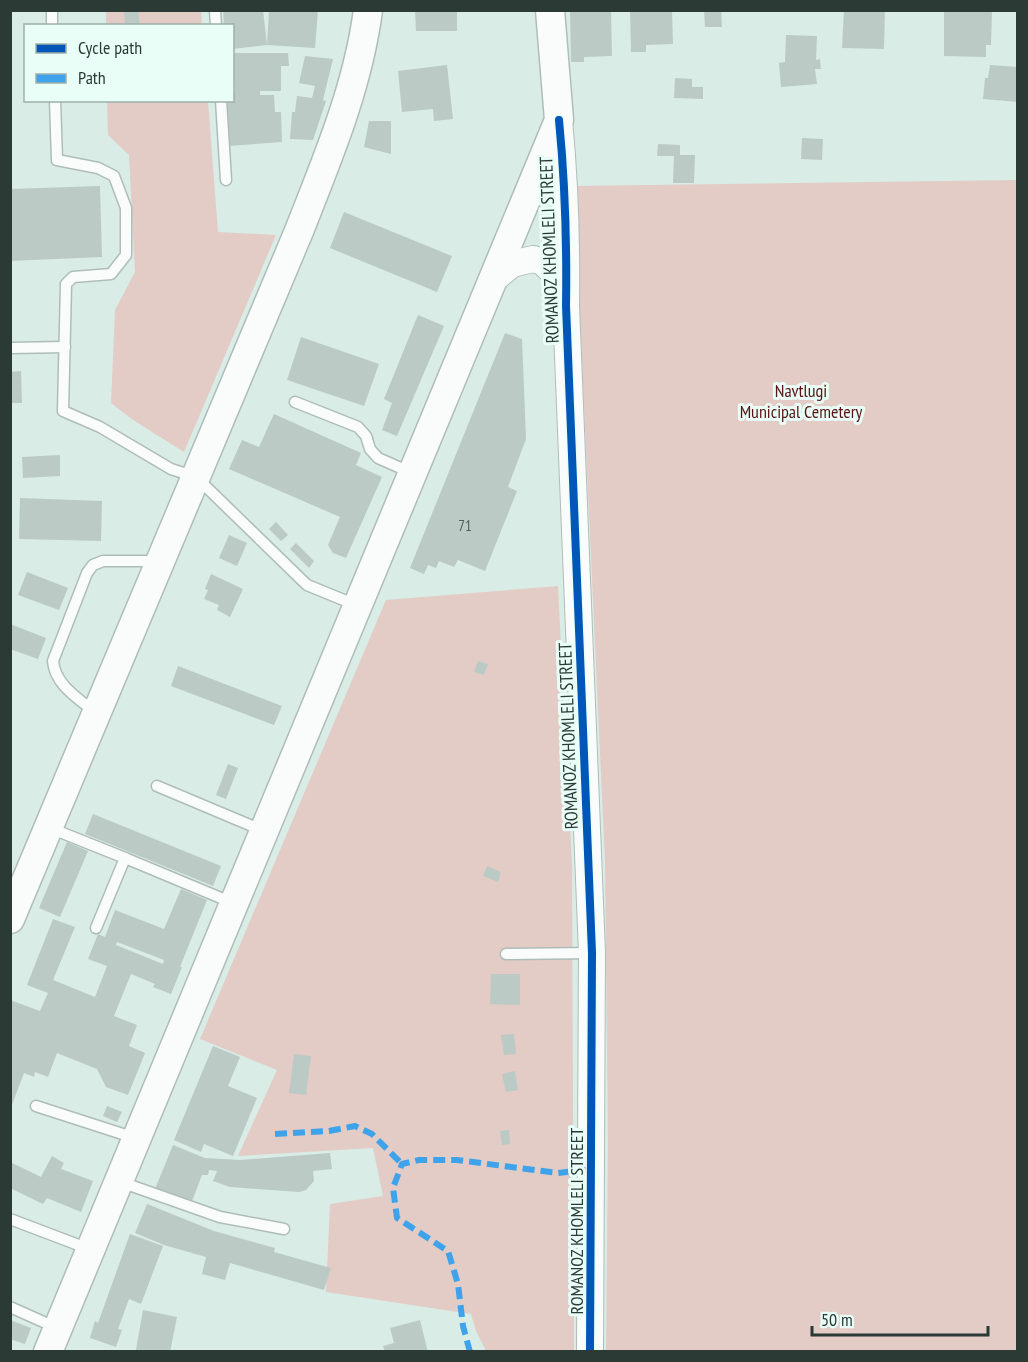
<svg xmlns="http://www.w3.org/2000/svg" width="1028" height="1362" viewBox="0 0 1028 1362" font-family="'PT Sans Narrow',sans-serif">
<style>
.green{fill:#e3cbc6}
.building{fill:#bbcac5;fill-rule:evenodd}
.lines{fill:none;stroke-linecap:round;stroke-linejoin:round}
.service-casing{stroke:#afbdb9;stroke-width:13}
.tertiary-casing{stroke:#afbdb9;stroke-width:28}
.secondary-casing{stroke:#afbdb9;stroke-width:31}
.service{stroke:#f9fcfb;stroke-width:10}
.tertiary{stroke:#f9fcfb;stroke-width:26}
.secondary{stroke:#f9fcfb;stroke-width:28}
.quiet{stroke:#3ea3eb;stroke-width:6;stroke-dasharray:12 6;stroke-linecap:butt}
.cycleway-casing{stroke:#e9fef7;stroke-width:11}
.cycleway{stroke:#0057b8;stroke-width:8}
.labels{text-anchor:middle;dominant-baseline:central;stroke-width:6;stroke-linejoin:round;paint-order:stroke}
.number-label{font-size:15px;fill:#505e5a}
.street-label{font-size:18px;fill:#2c3a36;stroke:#e9fef7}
.park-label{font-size:18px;fill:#591415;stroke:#e9fef7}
</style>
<rect width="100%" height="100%" fill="#d9ece6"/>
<!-- green -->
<g class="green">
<path d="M106,11H201L202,25H106Z"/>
<path d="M107,101H208L218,232L276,235L184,452L133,420L111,403L115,310L135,272L129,155L108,135Z"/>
<path d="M1017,180V1351H606L608,1140L605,862L574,186Z"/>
<path d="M558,586L572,865L574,1351H486L476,1331L471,1314L326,1292L330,1204L383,1196L373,1148L238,1156L277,1070L200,1039L386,600Z"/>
</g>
<!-- building -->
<g class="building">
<path d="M124,10H138L140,26H125Z"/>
<path d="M223,10H263L267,45L232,49V26H224Z"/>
<path d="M269,10H318L315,48L267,45Z"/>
<path d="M415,10H457V31H416Z"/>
<path d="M570,10H611L612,56L584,57V62H571Z"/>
<path d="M630,10H672L673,44L646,45V52H631Z"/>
<path d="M704,10H721L722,27H705Z"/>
<path d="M844,10H885L884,49L842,48Z"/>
<path d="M944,10H992L991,45H986V57L944,56Z"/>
<path d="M786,35L817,36L816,60L820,59L821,69H815L817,84L781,87L779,63L785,62Z"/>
<path d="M232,53H288L289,66H281V91H260V95H274L275,112H281L282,142L228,146L225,113L229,100H232V95L235,92Z"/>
<path d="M305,56L333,59L323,100L326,101L313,140L290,139L292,112H295L297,96L312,98L315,86L299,83Z"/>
<path d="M447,65L453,119L434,121L433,109L402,112L398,71Z"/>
<path d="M990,65L1018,67V102L983,99L985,78H988Z"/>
<path d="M675,78L692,79V87H703V99L674,98Z"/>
<path d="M369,121H391V154L364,147Z"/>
<path d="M802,138L823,139L822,160L801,159Z"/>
<path d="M658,144L680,145V155H695L694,183H673L674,156H657Z"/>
<path d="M100,186L102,257L10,261V189Z"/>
<path d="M344,212L452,256L437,292L330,248Z"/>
<path d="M418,315L444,326L397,436L382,430L392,403L384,399Z"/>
<path d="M505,333L522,339L526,439L508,487L517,491L485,571L458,560L454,567L439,561L436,568L428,565L424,574L410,568Z"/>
<path d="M301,337L379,364L364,406L287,380Z"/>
<path d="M21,371L22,403H10V372Z"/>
<path d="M274,414L361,453L356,465L382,477L346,558L333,553L328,545L340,517L229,469L242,440L259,447Z"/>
<path d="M60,455V476L23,478L22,457Z"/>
<path d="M20,498L102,501L101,541L19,539Z"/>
<path d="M276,522L288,535L281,541L269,529Z"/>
<path d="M229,535L247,543L237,566L219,558Z"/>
<path d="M296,543L314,561L309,568L290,549Z"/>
<path d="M27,572L68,588L59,610L18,595Z"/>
<path d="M211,574L243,589L230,617L217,610L219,605L204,599L208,590L205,589Z"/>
<path d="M10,624L46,638L38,659L10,649Z"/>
<path d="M478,661L488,664L484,675L474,672Z"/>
<path d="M178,666L282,706L274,725L171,686Z"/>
<path d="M228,764L238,768L226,799L216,795Z"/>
<path d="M93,814L221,866L213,886L85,834Z"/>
<path d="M67,842L88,851L60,917L39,908Z"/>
<path d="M487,866L501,872L498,882L483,876Z"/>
<path d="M181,889L207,900L180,967H182L171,994L153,987L155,984L131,974L114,1016L137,1025L129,1046L145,1053L128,1095L106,1087L97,1069L57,1053L48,1077L35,1072L34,1077L24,1073L10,1110V1000L40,1011L48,993L27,985L53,919L75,927L53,980L95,997L107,966L88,959L98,934L105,937L115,910L164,929ZM117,942L164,960L163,964L116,945Z"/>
<path d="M491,974H520V1005L490,1004Z"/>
<path d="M514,1034L516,1054L504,1055L501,1035Z"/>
<path d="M213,1046L240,1057L228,1086L257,1098L233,1156L204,1144L201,1152L174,1140Z"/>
<path d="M294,1054L311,1056L306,1095L289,1093Z"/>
<path d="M515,1071L518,1090L506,1092L502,1074Z"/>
<path d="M107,1106L122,1112L117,1122L103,1116Z"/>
<path d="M509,1130L510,1144L502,1145L500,1131Z"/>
<path d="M173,1145L205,1158L240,1160L330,1153L332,1169L313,1171L314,1181L306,1190L299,1192L230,1187L213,1181L217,1171L209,1170L208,1175H202L191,1204L155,1189Z"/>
<path d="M52,1156L64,1163L61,1169L93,1181L81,1212L47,1198L43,1204L10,1188V1162L41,1177Z"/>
<path d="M147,1204L214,1231L275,1248L274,1252L331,1268L324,1290L230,1263L225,1280L202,1274L206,1257L164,1245L135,1233Z"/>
<path d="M130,1234L163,1246L141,1304L129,1299L118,1329L122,1330L116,1347L90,1338L95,1321L98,1323Z"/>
<path d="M143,1310L177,1317L170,1352L136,1350Z"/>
<path d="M10,1320L31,1328L25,1344L10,1339Z"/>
<path d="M420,1320L428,1352H385L383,1346L394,1343L390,1328Z"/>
</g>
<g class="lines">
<defs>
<g id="service">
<path d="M52,10V26"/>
<path d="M215,10L216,26"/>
<path d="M55,100L57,160L98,168L114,176L126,208V255L111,274L73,277L66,284L63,411L100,427L171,469L196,477L307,585L356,605"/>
<path d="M221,100L226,180"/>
<path d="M10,348L65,347"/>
<path d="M295,402L358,427L366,436L370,449L378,458L412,473"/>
<path d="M96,713C78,698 55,685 53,661L87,573L93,565L103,561H157"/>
<path d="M157,786L264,831"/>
<path d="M50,828L125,858L96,928"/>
<path d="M125,858L233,903"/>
<path d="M506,954L592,953"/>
<path d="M36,1106L135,1138"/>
<path d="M118,1181L220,1217L284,1229"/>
<path d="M10,1219L89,1249"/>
<path d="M10,1307L57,1328"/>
</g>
<g id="tertiary">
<path d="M559,120C565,182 567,243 566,306L592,953L590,1352"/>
<path d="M494,279L512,264L533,259L543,262L555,274L563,297"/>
</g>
<g id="secondary">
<path d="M10,919L299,231C327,160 358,87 368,10"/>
<path d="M48,1352L559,120L550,10"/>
</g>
</defs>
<!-- service casing -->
<use href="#service" class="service-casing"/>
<!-- tertiary casing -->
<use href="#tertiary" class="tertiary-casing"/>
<!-- secondary casing -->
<use href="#secondary" class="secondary-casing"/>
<!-- service -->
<use href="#service" class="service"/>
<!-- tertiary -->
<use href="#tertiary" class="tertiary"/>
<!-- secondary -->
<use href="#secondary" class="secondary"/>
<!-- quiet -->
<g class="quiet">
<path d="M275,1134L329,1131L355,1126L372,1134L402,1164"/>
<path d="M470,1352L463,1326L458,1284L448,1251L397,1218L393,1188L402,1164L419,1160H457L558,1173L592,1169"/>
</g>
<defs>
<path id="cycleway" d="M559,120C565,182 567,243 566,306L592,953L590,1352"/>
</defs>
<!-- cycleway casing -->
<use href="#cycleway" class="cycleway-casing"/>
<!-- cycleway -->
<use href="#cycleway" class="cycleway"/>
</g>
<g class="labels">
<!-- number labels -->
<g class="number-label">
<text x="465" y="525">71</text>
</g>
<!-- street labels -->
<g class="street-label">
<text transform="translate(549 250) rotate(-92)">ROMANOZ KHOMLELI STREET</text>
<text transform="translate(568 736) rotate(-92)">ROMANOZ KHOMLELI STREET</text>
<text transform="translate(576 1221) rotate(-90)">ROMANOZ KHOMLELI STREET</text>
</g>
<!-- park labels -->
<g class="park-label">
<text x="801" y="390">Navtlugi<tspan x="801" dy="21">Municipal Cemetery</tspan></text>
</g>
</g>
<!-- border -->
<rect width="1028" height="1362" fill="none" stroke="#2c3a36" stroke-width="24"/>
<!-- legend -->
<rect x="24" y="24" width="210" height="78" fill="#e9fef7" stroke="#9db0aa" stroke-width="1.5"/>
<rect x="36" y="44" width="30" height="9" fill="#0057b8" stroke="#9db0aa" stroke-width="1.5"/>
<text x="78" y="54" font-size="18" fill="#2c3a36">Cycle path</text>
<rect x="36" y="74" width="30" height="9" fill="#3ea3eb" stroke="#9db0aa" stroke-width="1.5"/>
<text x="78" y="84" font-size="18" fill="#2c3a36">Path</text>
<!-- scale -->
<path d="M812 1326v9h176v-9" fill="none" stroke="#2c3a36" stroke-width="3"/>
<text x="821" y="1326" font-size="18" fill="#2c3a36" stroke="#e9fef7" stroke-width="4.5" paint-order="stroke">50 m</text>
</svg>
